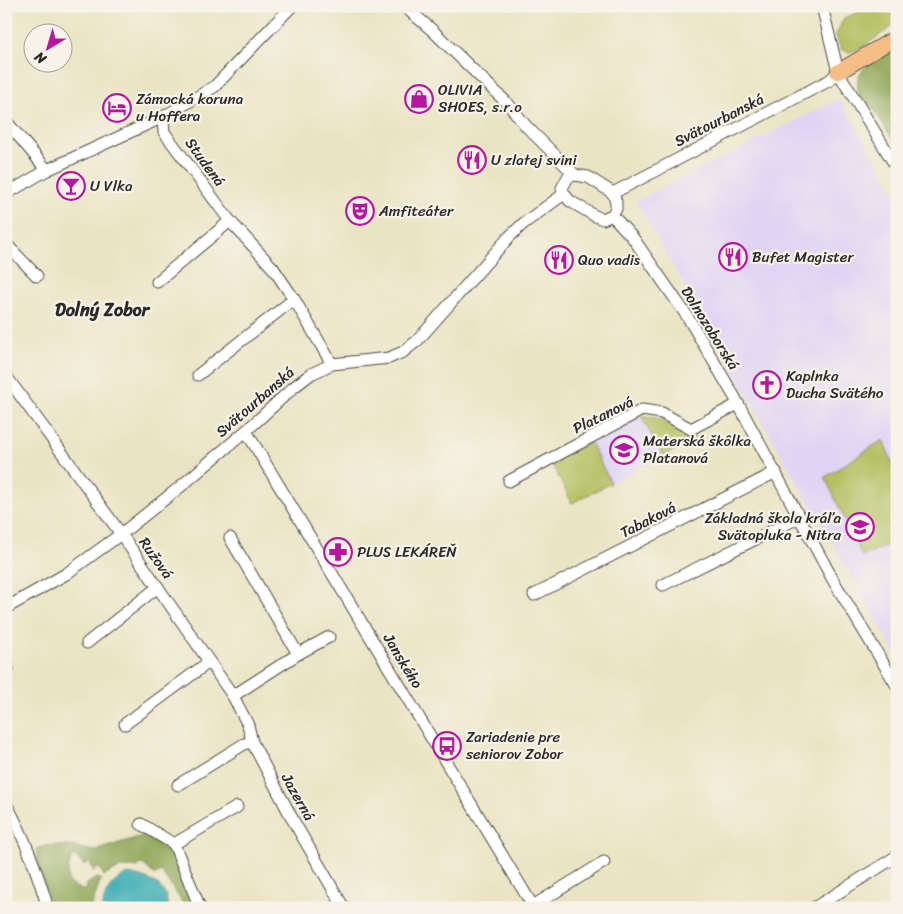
<svg xmlns="http://www.w3.org/2000/svg" width="903" height="914" viewBox="0 0 903 914" font-family="Sriracha,sans-serif">
<style>
.built{fill:#e0d4f4}
.green{fill:#b3bf61;stroke:#6f7546}
.forest{fill:#8ea657;stroke:#5c6841}
.water{fill:#3cadb4;stroke:#346c70}
.lines{fill:none;stroke-linecap:round;stroke-linejoin:round}
.minor-casing{stroke:#484742;stroke-width:13}
.major-casing{stroke:#484742;stroke-width:17}
.minor{stroke:#fff;stroke-width:11}
.major{stroke:#f6be87;stroke-width:15}
.labels{text-anchor:middle;dominant-baseline:central;stroke-width:4.5;stroke-linejoin:round;paint-order:stroke}
.poi-label{font-size:15px;fill:#2b2b2b;stroke:#f7f3e8;text-anchor:start}
.street-label{font-size:15px;fill:#2b2b2b;stroke:#f7f3e8}
.quarter-label{font-size:18px;font-weight:bold;fill:#2b2b2b;stroke:#f7f3e8}
</style>
<rect width="100%" height="100%" fill="#f7f3e8"/>
<filter id="ink" filterUnits="userSpaceOnUse"><feTurbulence type="fractalNoise" baseFrequency=".02" numOctaves="2"/><feDisplacementMap in="SourceGraphic" scale="10" xChannelSelector="R" yChannelSelector="G"/><feConvolveMatrix kernelMatrix="1 2 1 2 8 2 1 2 1" color-interpolation-filters="sRGB"/></filter>
<filter id="wash" filterUnits="userSpaceOnUse"><feTurbulence type="fractalNoise" baseFrequency=".0096" numOctaves="4" result="noise"/><feDisplacementMap in="SourceGraphic" scale="20" xChannelSelector="R" yChannelSelector="G"/><feGaussianBlur stdDeviation="1.12" result="paint"/><feColorMatrix in="noise" values="0 0 0 0 0 0 0 0 0 0 0 0 0 0 0 0 0 1.4 0 .05"/><feComposite in="paint" operator="in"/></filter>
<g filter="url(#wash)">
<rect width="100%" height="100%" fill="#ebe4c4"/>
<!-- built -->
<g class="built">
<path d="M839,99L897,194V656L636,201Z"/>
<path d="M641,416L662,418L697,439L572,503L550,462Z"/>
</g>
<!-- green -->
<g class="green">
<path d="M861,6H897V23L861,48L849,52L841,49L836,35L844,18L862,11Z"/>
<path d="M641,416L662,419L696,439L663,456Z"/>
<path d="M883,440L897,474V541L862,556L825,477Z"/>
<path d="M590,442L611,483L572,503L551,462Z"/>
</g>
<!-- forest -->
<g class="forest">
<path d="M897,48V147L870,103L865,106C844,72 870,62 897,48Z"/>
<path d="M151,833L171,845L196,908H186L161,871L155,875L144,865L140,864L137,868C124,865 115,870 104,876L99,867L94,872L90,862L83,865L75,855C68,862 66,875 70,884L82,890H86L87,884L96,878L101,879L91,908H51L38,864L36,849L49,845L72,846L94,851Z"/>
</g>
<!-- water -->
<path class="water" d="M129,874C144,878 159,880 166,896C168,901 166,904 169,908H103C103,892 115,878 129,874Z"/>
</g>
<g filter="url(#ink)">
<g class="lines">
<defs>
<g id="minor">
<path d="M404,6L432,30L509,105L526,126L575,175L588,177L613,193L616,202V209L612,215L603,219L595,216L570,201L564,194L562,188L568,177L575,175"/>
<path d="M822,6L838,72L897,168"/>
<path d="M163,117L164,132L230,221L273,268L294,299L332,364"/>
<path d="M6,121L47,170"/>
<path d="M613,193L830,80L838,72"/>
<path d="M6,194L47,170L163,117L214,87L292,6"/>
<path d="M612,215L633,238L687,316L734,396L833,580L897,686"/>
<path d="M6,244L37,276"/>
<path d="M157,282L230,221"/>
<path d="M198,375L294,299"/>
<path d="M6,376L121,534L233,696L248,725L252,742L294,822L344,908"/>
<path d="M246,431L534,908"/>
<path d="M509,481L642,410L662,413L691,429L738,404"/>
<path d="M230,538L298,654L233,696"/>
<path d="M663,585L800,517"/>
<path d="M534,595L776,472"/>
<path d="M6,608L66,574L121,534L180,487L246,431L294,387L311,374L332,364L389,358L403,352L417,341L509,237L524,223L564,194"/>
<path d="M87,643L158,587"/>
<path d="M298,654L329,637"/>
<path d="M6,658L8,669L6,678"/>
<path d="M125,724L209,662"/>
<path d="M178,785L244,744L252,742"/>
<path d="M6,804C25,837 37,872 48,908"/>
<path d="M141,824L174,844L200,908"/>
<path d="M174,844L237,807"/>
<path d="M533,906L604,862"/>
<path d="M814,908L897,856"/>
</g>
<path id="major" d="M838,72L897,37"/>
</defs>
<!-- minor casing -->
<use href="#minor" class="minor-casing"/>
<!-- major casing -->
<use href="#major" class="major-casing"/>
<!-- minor -->
<use href="#minor" class="minor"/>
<!-- major -->
<use href="#major" class="major"/>
</g>
</g>
<!-- icons -->
<defs>
<symbol id="shop-ring" viewBox="-11 -11 22 22"><circle r="9.5" fill="#f7f3e8" stroke="#b5179e" stroke-width="1.5"/><path d="M-5-2.5h2.3a2.7 3.5 0 0 1 5.4 0H5L5.5 6h-11ZM-1.5-2.5h3a1.5 2.3 0 0 0-3 0Z" fill="#b5179e"/></symbol>
<symbol id="hotel-ring" viewBox="-11 -11 22 22"><circle r="9.5" fill="#f7f3e8" stroke="#b5179e" stroke-width="1.5"/><path d="M-6-4.5h1.5V1H6V5H4.5V3h-9V5H-6ZM-4 0a1.8 1.8 0 1 1 3.6 0ZM.5 0V-2.5h3Q6-2.5 6 0Z" fill="#b5179e"/></symbol>
<symbol id="restaurant-ring" viewBox="-11 -11 22 22"><circle r="9.5" fill="#f7f3e8" stroke="#b5179e" stroke-width="1.5"/><path d="M-5-6h1v4h1v-4h1v4h1v-4h1v5L-1.5 .5V6h-2V.5L-5-1ZM5-6V6H3V1.5H1.5Q1.5-4 5-6Z" fill="#b5179e"/></symbol>
<symbol id="bar-ring" viewBox="-11 -11 22 22"><circle r="9.5" fill="#f7f3e8" stroke="#b5179e" stroke-width="1.5"/><path d="M-6-5H6L.8 .8V4.5H3.5V6h-7V4.5H-.8V.8Z" fill="#b5179e"/></symbol>
<symbol id="theatre-ring" viewBox="-11 -11 22 22"><circle r="9.5" fill="#f7f3e8" stroke="#b5179e" stroke-width="1.5"/><path d="M-5-5.5Q0-4 5-5.5V0Q5 5 0 6Q-5 5-5 0ZM-3.3-2.5H-1v1.5H-3.3ZM1-2.5H3.3v1.5H1ZM-2.8 1Q0 5.5 2.8 1Z" fill="#b5179e"/></symbol>
<symbol id="church-ring" viewBox="-11 -11 22 22"><circle r="9.5" fill="#f7f3e8" stroke="#b5179e" stroke-width="1.5"/><path d="M-1.2-6h2.4v3.5h3.3v2.4h-3.3V6h-2.4V-.1h-3.3v-2.4h3.3Z" fill="#b5179e"/></symbol>
<symbol id="school-ring" viewBox="-11 -11 22 22"><circle r="9.5" fill="#f7f3e8" stroke="#b5179e" stroke-width="1.5"/><path d="M0-5L7-2L0 1L-7-2ZM-4 1L0 2.5L4 1V4Q0 6-4 4Z" fill="#b5179e"/></symbol>
<symbol id="pharmacy-ring" viewBox="-11 -11 22 22"><circle r="9.5" fill="#f7f3e8" stroke="#b5179e" stroke-width="1.5"/><path d="M-2-6h4v4h4v4h-4v4h-4v-4h-4v-4h4Z" fill="#b5179e"/></symbol>
<symbol id="bus-ring" viewBox="-11 -11 22 22"><circle r="9.5" fill="#f7f3e8" stroke="#b5179e" stroke-width="1.5"/><path d="M-5-6H5V4H4V6H2V4H-2V6H-4V4H-5ZM-3.5-4V0h7V-4ZM-3.5 1.2v1.5H-2V1.2ZM2 1.2v1.5H3.5V1.2Z" fill="#b5179e"/></symbol>
</defs>
<g fill-rule="evenodd">
<use href="#shop-ring" x="403" y="83" width="32" height="32"/>
<use href="#hotel-ring" x="101" y="92" width="32" height="32"/>
<use href="#restaurant-ring" x="456" y="144" width="32" height="32"/>
<use href="#bar-ring" x="55" y="170" width="32" height="32"/>
<use href="#theatre-ring" x="344" y="195" width="32" height="32"/>
<use href="#restaurant-ring" x="717" y="241" width="32" height="32"/>
<use href="#restaurant-ring" x="543" y="244" width="32" height="32"/>
<use href="#church-ring" x="751" y="369" width="32" height="32"/>
<use href="#school-ring" x="608" y="434" width="32" height="32"/>
<use href="#school-ring" x="844" y="511" width="32" height="32"/>
<use href="#pharmacy-ring" x="322" y="536" width="32" height="32"/>
<use href="#bus-ring" x="431" y="730" width="32" height="32"/>
</g>
<g class="labels">
<!-- poi labels -->
<g class="poi-label">
<text x="438" y="90">OLIVIA<tspan x="438" dy="17">SHOES, s.r.o</tspan></text>
<text x="136" y="99">Zámocká koruna<tspan x="136" dy="17">u Hoffera</tspan></text>
<text x="491" y="160">U zlatej svini</text>
<text x="90" y="186">U Vlka</text>
<text x="379" y="211">Amfiteáter</text>
<text x="752" y="257">Bufet Magister</text>
<text x="578" y="260">Quo vadis</text>
<text x="786" y="376">Kaplnka<tspan x="786" dy="17">Ducha Svätého</tspan></text>
<text x="643" y="441">Materská škôlka<tspan x="643" dy="17">Platanová</tspan></text>
<text x="841" y="518" text-anchor="end">Základná škola kráľa<tspan x="841" dy="17">Svätopluka - Nitra</tspan></text>
<text x="357" y="552">PLUS LEKÁREŇ</text>
<text x="466" y="737">Zariadenie pre<tspan x="466" dy="17">seniorov Zobor</tspan></text>
</g>
<!-- street labels -->
<g class="street-label">
<text transform="translate(719 120) rotate(-27)">Svätourbanská</text>
<text transform="translate(205 162) rotate(54)">Studená</text>
<text transform="translate(710 328) rotate(58)">Dolnozoborská</text>
<text transform="translate(255 402) rotate(-41)">Svätourbanská</text>
<text transform="translate(603 415) rotate(-26)">Platanová</text>
<text transform="translate(648 520) rotate(-27)">Tabaková</text>
<text transform="translate(156 558) rotate(55)">Ružová</text>
<text transform="translate(403 661) rotate(59)">Janského</text>
<text transform="translate(298 797) rotate(61)">Jazerná</text>
</g>
<!-- quarter labels -->
<g class="quarter-label">
<text x="102" y="310">Dolný Zobor</text>
</g>
</g>
<!-- margin -->
<rect width="903" height="914" fill="none" stroke="#f7f3e8" stroke-width="25"/>
<!-- north arrow -->
<g transform="translate(48 48) rotate(218)"><circle r="24" fill="#f7f3e8" stroke="#a5a39c"/>
<path d="M0-4L9 19L0 12L-9 19Z" fill="#b5179e"/>
<text y="-8" font-size="14" font-weight="bold" text-anchor="middle" fill="#2b2b2b">N</text>
</g>
</svg>
